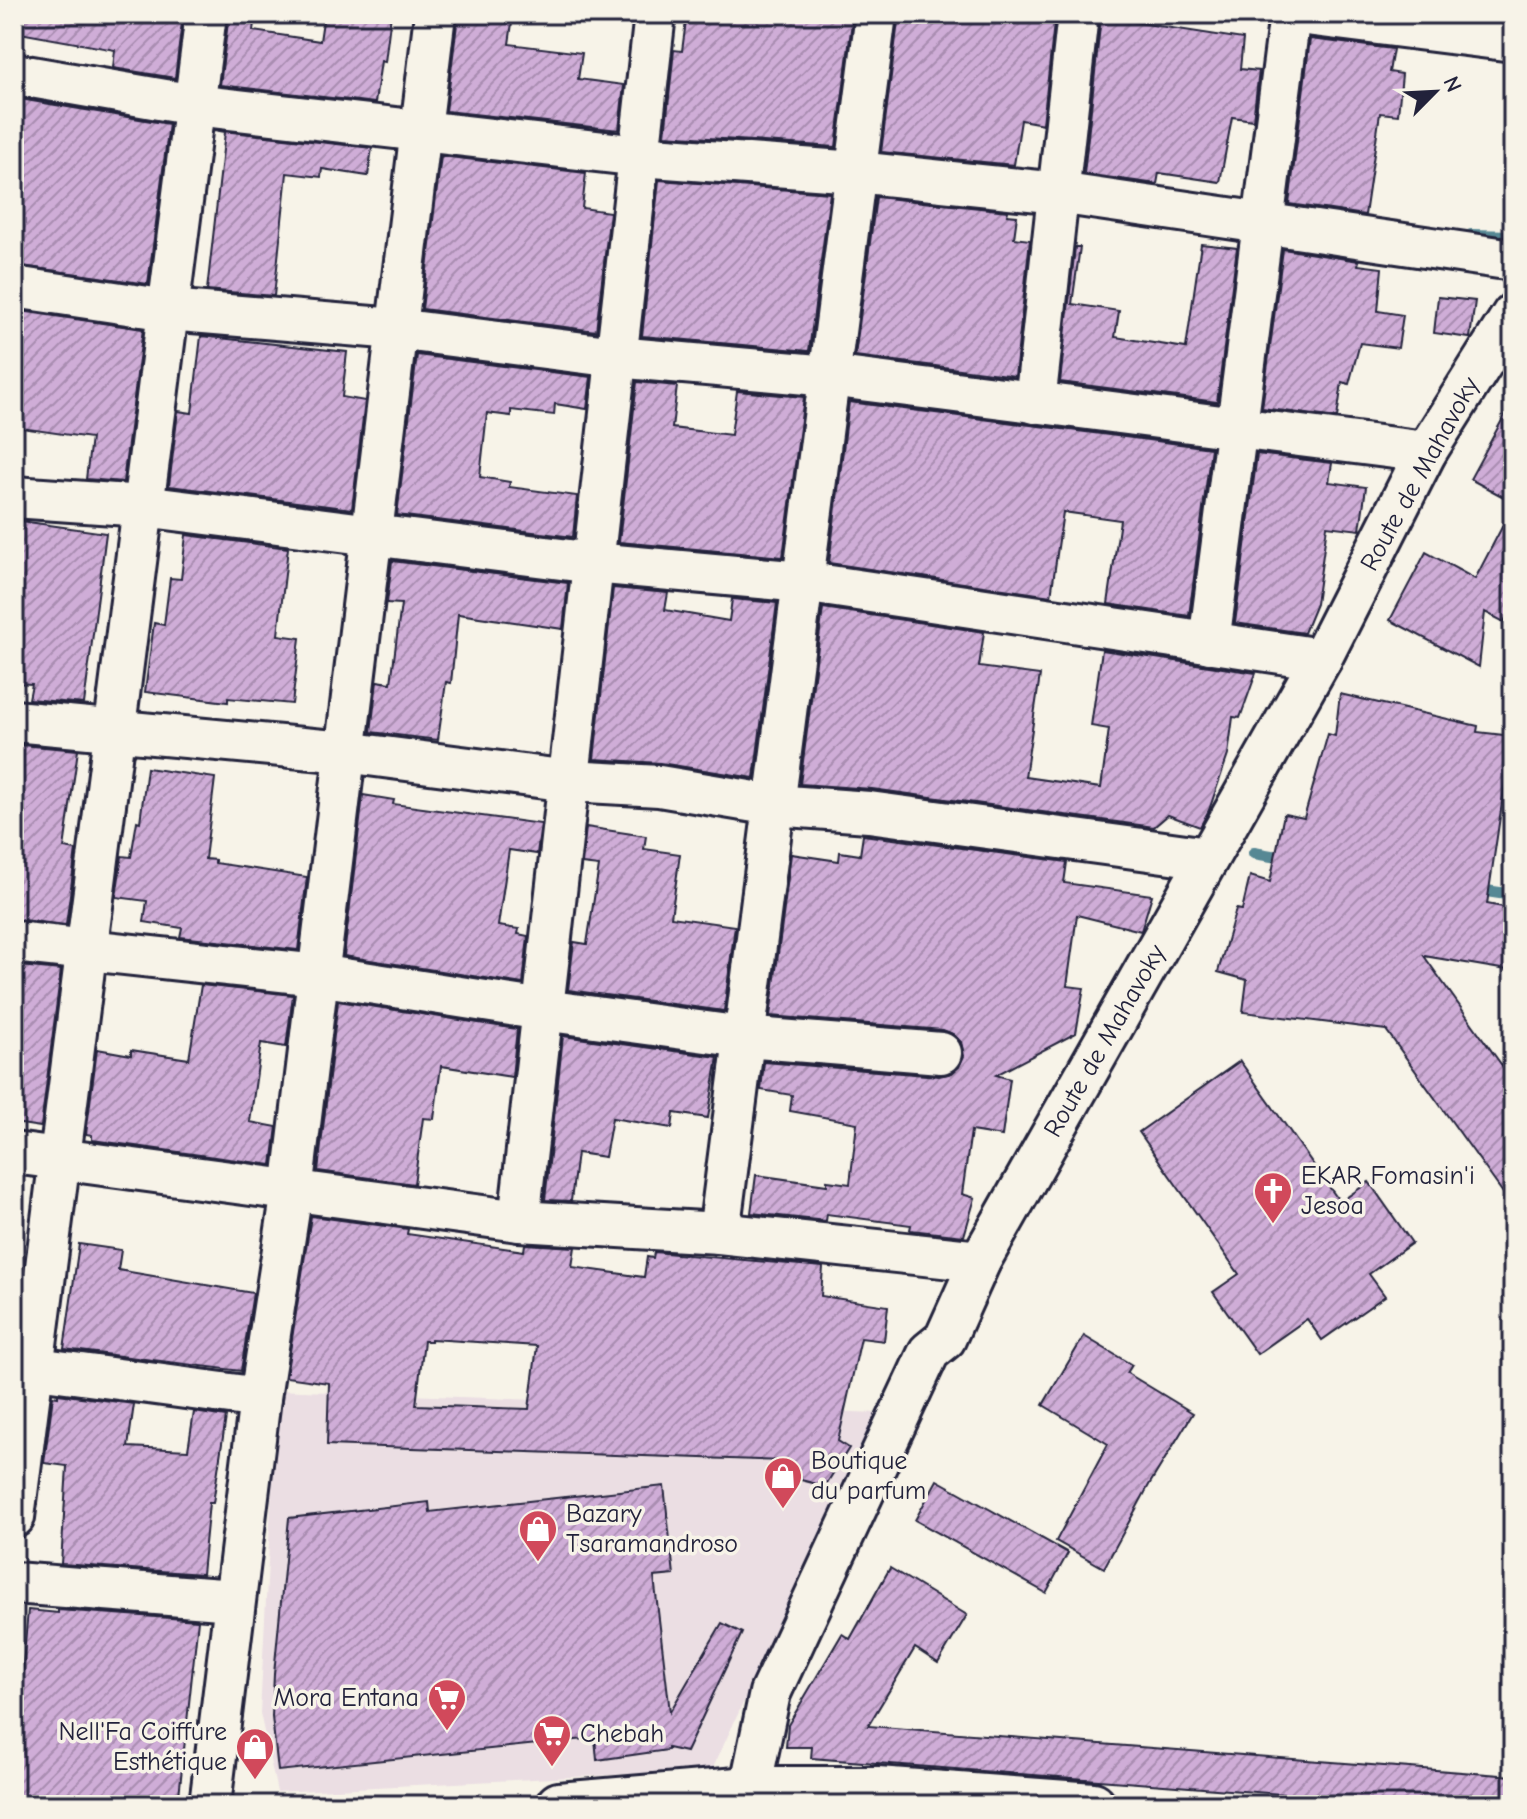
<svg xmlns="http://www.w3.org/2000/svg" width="1527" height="1819" viewBox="0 0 1527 1819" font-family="'Comic Neue',sans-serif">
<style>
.built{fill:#ebdee3}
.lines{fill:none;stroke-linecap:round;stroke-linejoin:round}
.stream{stroke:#578894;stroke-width:12}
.building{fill:url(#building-hatch);stroke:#22223b;stroke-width:2;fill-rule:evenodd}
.minor-casing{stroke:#22223b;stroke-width:46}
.major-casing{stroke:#22223b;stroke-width:50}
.minor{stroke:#f7f3e8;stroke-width:40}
.major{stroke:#f7f3e8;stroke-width:44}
.labels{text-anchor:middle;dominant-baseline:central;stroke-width:7;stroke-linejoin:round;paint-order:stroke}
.street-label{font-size:26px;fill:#22223b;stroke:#f7f3e8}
.poi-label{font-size:26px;fill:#22223b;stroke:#f7f3e8;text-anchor:start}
</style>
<defs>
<pattern id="building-hatch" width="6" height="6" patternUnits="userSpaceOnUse" patternTransform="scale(2)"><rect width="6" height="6" fill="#cfadd7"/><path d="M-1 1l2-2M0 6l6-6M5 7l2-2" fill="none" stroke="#a88cb0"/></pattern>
</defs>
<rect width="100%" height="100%" fill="#f7f3e8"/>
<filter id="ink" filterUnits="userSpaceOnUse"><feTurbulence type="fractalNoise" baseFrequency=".0125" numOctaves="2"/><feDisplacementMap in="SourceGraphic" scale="16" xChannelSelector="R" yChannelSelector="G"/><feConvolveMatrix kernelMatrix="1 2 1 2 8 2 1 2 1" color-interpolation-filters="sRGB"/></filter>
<g filter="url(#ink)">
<!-- built -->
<path class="built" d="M277,1390L878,1413L712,1770L277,1792L260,1713Z"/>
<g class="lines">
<!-- stream -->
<g class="stream">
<path d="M1471,235L1513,236"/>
<path d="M1500,307L1513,284"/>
<path d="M805,603L898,616"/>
<path d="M1254,853L1289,859"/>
<path d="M1473,889L1513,895"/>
</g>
</g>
<!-- building -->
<g class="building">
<path d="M14,14H183L175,78L113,68L115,50L14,32Z"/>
<path d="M229,14H255L253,31L320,41L324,14H391L385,62L381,61L375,103L220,85Z"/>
<path d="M687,14H853L836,147L665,135L674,50L682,51Z"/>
<path d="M899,14H1055L1043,124L1021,120L1014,165L881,152Z"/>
<path d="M458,16L512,23L509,44L582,53L578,79L624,85L619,130L446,111Z"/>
<path d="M1101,17L1243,39L1240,69L1259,71L1253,120L1232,117L1220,182L1159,173L1157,184L1084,174Z"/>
<path d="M1310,39L1393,49L1389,72L1402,74L1398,115L1380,113L1365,215L1289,204Z"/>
<path d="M20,99L169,124L148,284L14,265V149Z"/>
<path d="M214,130L372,148L368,176L322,169L321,177L287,173L274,296L207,290L225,132Z"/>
<path d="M441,156L586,173L582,208L610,212L596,331L422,309Z"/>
<path d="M659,180L830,193L809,351L642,336Z"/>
<path d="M876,197L1008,211L1007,215L1017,216L1014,238L1030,240L1015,376L855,356Z"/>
<path d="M1201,244L1237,248L1217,402L1060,382L1075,247H1080L1072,304L1119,311L1115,337L1186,348Z"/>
<path d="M1283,249L1359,261L1358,265L1382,268L1378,311L1403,315L1398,348L1360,343L1349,384L1342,382L1337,418L1262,408Z"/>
<path d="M1438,297L1475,301L1470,338L1434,333Z"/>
<path d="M14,310L143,329L123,482L86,479L91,438L14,427Z"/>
<path d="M201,336L347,352L342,397L365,401L352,509L169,486L178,411L192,413Z"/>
<path d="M417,355L591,377L587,409L555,404L554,415L511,410V416L487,413L480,477L510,482L509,487L577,496L573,537L397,515Z"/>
<path d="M637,382L677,386L672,428L731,435L737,391L804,397L783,557L619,542Z"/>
<path d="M1513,400V502L1470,479Z"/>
<path d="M849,402L1211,448L1189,616L1108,604L1120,520L1063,512L1051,596L829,563Z"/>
<path d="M1257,454L1332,463L1329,482L1366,487L1360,530L1327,526L1316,604L1304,633L1235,623Z"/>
<path d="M1513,506V605L1504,622L1485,612L1479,667L1390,620L1426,552L1475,579Z"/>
<path d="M14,520L106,533L84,704L29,699L32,684L14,683Z"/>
<path d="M186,535L288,548L278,635L300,638L292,704L228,698V702L145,692L154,623L164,625L170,578L181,579Z"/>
<path d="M392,561L568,583L563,629L458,614L451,683L446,682L438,740L371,732L377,681L391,683L401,604L387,603Z"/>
<path d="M613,588L668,593L665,610L729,621L732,599L777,603L754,778L660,763L594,759Z"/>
<path d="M823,608L984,632L979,667L1040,675L1025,777L1101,788L1109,729L1091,726L1102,650L1256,673L1240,718L1233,717L1228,755L1209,810L1200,827L1168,815L1154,827L872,789L800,784Z"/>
<path d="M1340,694L1478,726L1477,732L1512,736L1487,904L1513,909V971L1424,956L1513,1081V1207L1386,1030L1243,1012L1247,980L1218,972L1236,909L1242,910L1250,876L1270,882L1284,814L1304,818L1328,734L1335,736Z"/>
<path d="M21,745L78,750L64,848L76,850L66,925L14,919V795Z"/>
<path d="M147,768L215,778L205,859L215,860V863L307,877L298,950L180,937L182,928L144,922L147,901L116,897L122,856L131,857L137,821L140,822Z"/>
<path d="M363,795L394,800L393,804L541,824L537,854L509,850L498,926L519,929L518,934L528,936L523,984L344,956Z"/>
<path d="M586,827L646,836L644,849L680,854L671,917L735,926L724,1011L568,990L574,942L587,944L599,866L582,864Z"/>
<path d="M863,835L1067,862L1064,883L1152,895L1141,931L1077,915L1067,986L1084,988L1076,1033L996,1075L1010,1079L1002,1136L971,1131L962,1194L975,1198L964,1236L910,1230L911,1225L827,1214L826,1221L751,1213L756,1175L827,1185V1181L850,1184L857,1123L790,1111L792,1095L761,1090L764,1062L939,1076L952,1073L959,1067L964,1056L961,1042L953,1034L943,1030L770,1016L791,854L839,861L840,852L860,855Z"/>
<path d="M19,966L61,970L41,1127L14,1123V1003Z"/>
<path d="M201,985L293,995L286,1047L261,1043L250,1122L277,1127L272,1165L92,1140V1135L86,1134L97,1049L131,1055V1050L189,1059Z"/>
<path d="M338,1001L517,1029L512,1077L441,1066L434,1119L423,1118L414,1184L318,1171Z"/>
<path d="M563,1036L718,1057L708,1118L674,1113L672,1128L612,1118L605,1157L577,1153L571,1201L545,1200Z"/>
<path d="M1240,1061L1340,1202L1369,1182L1412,1243L1369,1274L1385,1296L1322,1340L1307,1319L1257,1354L1213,1292L1239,1274L1139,1132Z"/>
<path d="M311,1216L408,1229L407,1234L524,1251L525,1244L575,1247L572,1267L644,1277L647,1257L653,1258L654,1252L823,1267L821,1296L888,1306L884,1341L861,1338L838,1441L849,1448L825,1486L781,1475L785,1461L327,1445L329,1383L286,1377ZM431,1339L537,1346L529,1409L416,1405L424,1341H431Z"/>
<path d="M79,1244L121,1250L118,1270L253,1293L241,1371L64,1349Z"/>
<path d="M1084,1336L1132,1365L1127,1373L1193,1413L1149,1485L1104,1568L1056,1541L1108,1444L1043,1405Z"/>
<path d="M58,1394L134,1404L128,1447L188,1450L194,1412L226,1417L213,1503H209L202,1574L61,1564L67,1466L44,1463L53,1396L58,1397Z"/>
<path d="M937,1480L1068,1553L1046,1593L915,1520Z"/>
<path d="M664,1486L674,1575L654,1577L670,1712L722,1623L742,1633L686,1752L668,1748V1750L597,1760L595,1738L278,1771L272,1717L274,1674L289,1518L429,1502L430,1512Z"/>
<path d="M890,1568L967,1615L938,1663L915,1648L868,1726L1513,1776V1805H1426L811,1758L812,1747H786L788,1725L842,1634L850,1639Z"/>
<path d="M28,1610L58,1613V1610L198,1620L178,1805H14V1707L19,1708Z"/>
</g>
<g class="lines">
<defs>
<g id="minor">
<path d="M1298,14L1513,41"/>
<path d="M14,74L194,105L640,156L856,172L1058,193L1513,260"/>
<path d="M14,287L168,310L396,329L616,357L829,376L1426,452"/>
<path d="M1035,403L1078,14"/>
<path d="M14,497L143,506L593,563L803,582L1321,659"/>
<path d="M1209,643L1290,14"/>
<path d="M14,721L345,752L569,781L659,786L773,805L869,812L1208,858"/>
<path d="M14,942L318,975L543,1010L743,1037L941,1053"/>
<path d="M14,1153L519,1221L719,1233L980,1261"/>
<path d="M519,1221L655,14"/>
<path d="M719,1233L876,14"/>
<path d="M14,1365L260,1398"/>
<path d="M14,1517L206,14"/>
<path d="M14,1583L234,1600"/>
<path d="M750,1789L770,1693L929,1352L945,1339L980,1261L1321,659L1426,452L1513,314"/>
<path d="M210,1805L260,1398L292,1191L435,14"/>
</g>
<path id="major" d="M559,1805L750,1789H877L1093,1805"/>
</defs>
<!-- minor casing -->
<use href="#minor" class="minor-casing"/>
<!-- major casing -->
<use href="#major" class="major-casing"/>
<!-- minor -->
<use href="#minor" class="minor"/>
<!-- major -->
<use href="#major" class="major"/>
</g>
</g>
<!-- icons -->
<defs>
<symbol id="church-pin" viewBox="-11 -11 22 30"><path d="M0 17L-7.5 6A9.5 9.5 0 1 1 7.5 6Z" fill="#d1495b" stroke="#f7f3e8"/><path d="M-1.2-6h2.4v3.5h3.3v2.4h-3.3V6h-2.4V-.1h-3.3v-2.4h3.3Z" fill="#fff"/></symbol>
<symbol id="shop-pin" viewBox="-11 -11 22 30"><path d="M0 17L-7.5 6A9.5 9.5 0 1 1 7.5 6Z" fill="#d1495b" stroke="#f7f3e8"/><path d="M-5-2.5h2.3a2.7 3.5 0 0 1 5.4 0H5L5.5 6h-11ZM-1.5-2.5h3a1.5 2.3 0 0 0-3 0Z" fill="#fff"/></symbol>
<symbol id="supermarket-pin" viewBox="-11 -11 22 30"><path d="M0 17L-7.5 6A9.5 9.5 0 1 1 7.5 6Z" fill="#d1495b" stroke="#f7f3e8"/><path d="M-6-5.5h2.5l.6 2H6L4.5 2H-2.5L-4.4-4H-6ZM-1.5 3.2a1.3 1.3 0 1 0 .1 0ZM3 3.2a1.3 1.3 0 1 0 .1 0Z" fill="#fff"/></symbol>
</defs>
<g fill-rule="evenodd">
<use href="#church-pin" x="1251" y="1169" width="44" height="60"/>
<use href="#shop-pin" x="761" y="1454" width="44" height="60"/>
<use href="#shop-pin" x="516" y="1507" width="44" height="60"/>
<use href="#supermarket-pin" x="425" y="1676" width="44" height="60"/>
<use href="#supermarket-pin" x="530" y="1712" width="44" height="60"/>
<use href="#shop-pin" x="233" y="1725" width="44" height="60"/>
</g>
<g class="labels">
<!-- street labels -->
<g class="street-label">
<text transform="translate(1420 474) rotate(-61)">Route de Mahavoky</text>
<text transform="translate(1105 1041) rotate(-60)">Route de Mahavoky</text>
</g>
<!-- poi labels -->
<g class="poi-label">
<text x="1301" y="1176">EKAR Fomasin'i<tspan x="1301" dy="30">Jesoa</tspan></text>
<text x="811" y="1461">Boutique<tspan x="811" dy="30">du parfum</tspan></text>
<text x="566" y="1514">Bazary<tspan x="566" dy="30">Tsaramandroso</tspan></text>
<text x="419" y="1698" text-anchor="end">Mora Entana</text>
<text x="227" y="1732" text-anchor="end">Nell'Fa Coiffure<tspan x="227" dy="30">Esthétique</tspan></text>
<text x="580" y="1734">Chebah</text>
</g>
</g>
<!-- margin -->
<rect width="1527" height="1819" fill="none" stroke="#f7f3e8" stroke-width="48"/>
<rect x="24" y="24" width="1479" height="1771" fill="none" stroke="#22223b" stroke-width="3" filter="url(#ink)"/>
<!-- north arrow -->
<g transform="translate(1435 92) rotate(66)" stroke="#f7f3e8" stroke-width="6" paint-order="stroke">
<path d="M0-6L14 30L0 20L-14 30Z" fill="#22223b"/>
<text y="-12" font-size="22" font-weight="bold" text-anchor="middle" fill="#22223b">N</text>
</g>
</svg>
